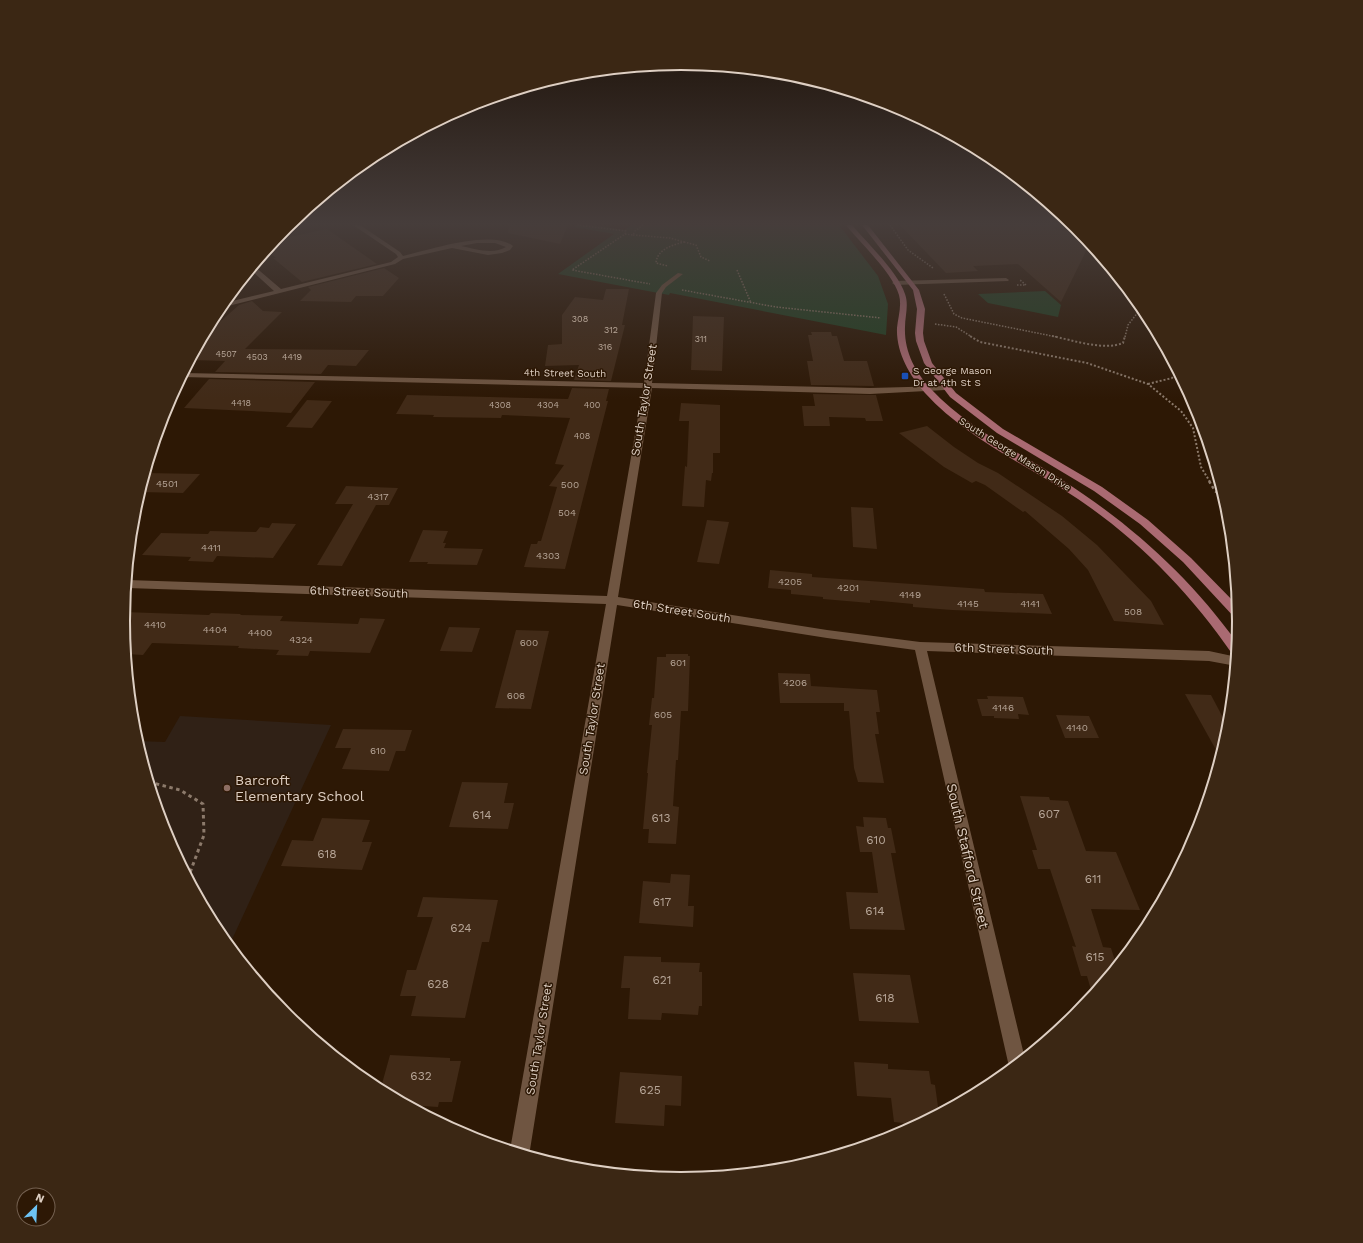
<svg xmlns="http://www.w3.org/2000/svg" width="1363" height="1243" viewBox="0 0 1363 1243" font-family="'Work Sans',sans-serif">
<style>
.education{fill:#302116}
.green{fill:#214123}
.building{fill:#412a17}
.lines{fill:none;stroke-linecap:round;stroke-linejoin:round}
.path-far3{stroke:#8c7a6b;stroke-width:1.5;stroke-dasharray:1.5 1.5;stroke-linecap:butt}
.path-far2{stroke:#8c7a6b;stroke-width:2;stroke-dasharray:2 2;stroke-linecap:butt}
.path-far1{stroke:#8c7a6b;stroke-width:2.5;stroke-dasharray:3 3;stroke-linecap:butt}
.path{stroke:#8c7a6b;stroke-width:3;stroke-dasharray:3.5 3.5;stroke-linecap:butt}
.minor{fill:#6f5541;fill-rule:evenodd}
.major{fill:#aa6a72;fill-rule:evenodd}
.transit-dot{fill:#1a4fb4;stroke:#2d1805;stroke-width:1.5}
.education-dot{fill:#8d6e63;stroke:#2d1805;stroke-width:1.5}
.labels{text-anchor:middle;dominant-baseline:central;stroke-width:3;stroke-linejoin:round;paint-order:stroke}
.far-number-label{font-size:9px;fill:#b7a698}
.far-poi-label{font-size:10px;fill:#decfc3;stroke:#2d1805;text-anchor:start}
.far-street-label{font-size:10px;fill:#decfc3;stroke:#2d1805}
.number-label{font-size:10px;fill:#b7a698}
.street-label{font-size:12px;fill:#decfc3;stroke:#2d1805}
.near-number-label{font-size:12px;fill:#b7a698}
.near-poi-label{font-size:14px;fill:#decfc3;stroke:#2d1805;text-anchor:start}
.near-street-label{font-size:14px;fill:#decfc3;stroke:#2d1805}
.rim{fill:none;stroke:#decfc3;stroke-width:2}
</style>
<rect width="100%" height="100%" fill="#2d1805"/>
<!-- education -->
<path class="education" d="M180,716L331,725L229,946L217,932L165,835L137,741L165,742Z"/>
<!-- green -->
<g class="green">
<path d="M577,225H593L624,230L632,225H839L878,276L888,304L886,335L670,293L669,295L558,274L614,234L574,227Z"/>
<path d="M1045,291L1061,305L1058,317L988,303L978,294Z"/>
</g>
<!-- building -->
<g class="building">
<path d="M509,225H568L560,244L508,233Z"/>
<path d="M900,225H1050L1057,230L1072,232L1089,245L1061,302L1018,264L973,266L978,271L946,273Z"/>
<path d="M327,229L377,264L302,282L273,258H276L267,250L276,240Z"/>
<path d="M384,268L399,278L383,296H356L351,302L300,301L311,290L308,287Z"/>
<path d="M606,289H629L622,325H625L611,381L574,380L579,365L545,366L548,345L562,344V315L575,297L603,300Z"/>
<path d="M252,301L263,311L282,312L245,349L369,350L356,366L328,365L321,374L215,372L225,361L191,360L205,335L239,305Z"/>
<path d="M693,316L724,317L722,371L691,370Z"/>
<path d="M811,332H831L832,336H837L844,361H867L874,386L811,385L807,361H813L808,335H812Z"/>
<path d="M209,379L315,382L291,413L184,408Z"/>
<path d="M572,388L609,389L606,401H608L565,569L524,567L531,544H537L538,541H541L557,487L549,486L564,465L555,464L570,418L502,415L501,418L433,417L434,415L396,414L407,395L568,399Z"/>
<path d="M813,394L876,395L883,421H866L865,418L829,417L830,426H804L802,406H815Z"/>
<path d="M307,400L332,401L312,428L286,427Z"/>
<path d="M681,403L720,405V453H713V473H712L711,481L706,480L704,507L682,506L685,466L687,467L689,421H679Z"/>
<path d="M927,426L954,447L978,463L998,473L1062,516L1097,545L1151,601L1164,625L1114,621L1088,570L1069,549L1025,511L1023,512L985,485L976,481L972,483L944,467L899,433Z"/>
<path d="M146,473L200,474L183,493L140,492Z"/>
<path d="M346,486L398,488L389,505H376L342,566L317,565L353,504H335Z"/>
<path d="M851,507L873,508L877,549L853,547Z"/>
<path d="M707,520L729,522L719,564L697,562Z"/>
<path d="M272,523L296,524L273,558L217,556L213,562L188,561L191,557L142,555L161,533L208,534L210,531L256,532L260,527L269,528Z"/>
<path d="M423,530L448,531L443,543H446L444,548L483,549L477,565L427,564L428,562H409Z"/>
<path d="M770,570L812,574V577L984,589L985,592L1043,594L1052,614L952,610L913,607V604L870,600V603L823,599V597L791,594V590L768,588Z"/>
<path d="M124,612L209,615L211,613L241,614L240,615L283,616L280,621L358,624L360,618L385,619L370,653L310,651L308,656L276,655L279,650L238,648L239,646L152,643L143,655L126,654L123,621Z"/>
<path d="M449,627L480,628L472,652L440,651Z"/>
<path d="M516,630L549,631L531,709L495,708Z"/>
<path d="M666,654H688V656H690L688,711H681L678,760H676L673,806L679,807L676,844L648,843L649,829H643L648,773H647L652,725H649L652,698H654L657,657H666Z"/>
<path d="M778,673L810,674L811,686L877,690L880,712H876L879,734H875L884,783L858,782L854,768L849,711H844V703H780Z"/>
<path d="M1185,694L1211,695L1229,729L1221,759Z"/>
<path d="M987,696L1023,697L1029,715L1018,714L1019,719L994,718V716H982L977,699H988Z"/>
<path d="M1056,715L1089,716L1099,738H1065Z"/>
<path d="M343,729L412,730L405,751H396L389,771L342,769L351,748H335Z"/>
<path d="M462,782L508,783L504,803H514L508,829L449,827Z"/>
<path d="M1020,796L1049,797L1050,800L1068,801L1086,851L1116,852L1140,910L1091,909L1103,947L1111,948L1117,967L1093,997L1087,976H1081L1072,946L1076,947L1050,869H1038L1032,850H1037Z"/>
<path d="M863,817L886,818L888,828H891L896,853H891L905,930L850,929L846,892L878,893L872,852H860L856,826L864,827Z"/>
<path d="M322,818L370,820L362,842H372L362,870L281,866L292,840L313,841Z"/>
<path d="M671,874L690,875L688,906H694L693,927L639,923L643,881L670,883Z"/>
<path d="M423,897L498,900L489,942H482L465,1018L411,1016L416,996H400L407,970H416L433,917H417Z"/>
<path d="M624,956L661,957V962L700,963L699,972H702V1006H699L698,1015L662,1013L661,1020L628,1019L630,988H621Z"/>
<path d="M853,973L910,975L919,1023L859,1021Z"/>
<path d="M390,1055L450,1058V1061H461L452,1102H439L438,1107L407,1105L380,1091Z"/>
<path d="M854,1062L888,1064V1069L929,1071L931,1084L935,1085L939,1114L904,1133L903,1123L894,1122L891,1098L857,1096Z"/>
<path d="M620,1072L682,1076L681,1106L665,1105L664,1126L615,1123Z"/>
</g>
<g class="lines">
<!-- path-far3 -->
<g class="path-far3">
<path d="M577,225L626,231L625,234"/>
<path d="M643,225L635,231L633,235L625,234L572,270L650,284"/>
<path d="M890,225L908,250L933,268"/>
<path d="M633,235L670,238L684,242C673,245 657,249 656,263L668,266"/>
<path d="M684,242L696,245L701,257L710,261"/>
<path d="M737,270L751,303"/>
<path d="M1017,285H1026L1020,280"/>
<path d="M682,290L776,307L881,318"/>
<path d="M944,294L954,314L962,318L1057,337"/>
<path d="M935,324L956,327L972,337"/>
<path d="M1125,337L1128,325L1142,307"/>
</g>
<!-- path-far2 -->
<g class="path-far2">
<path d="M970,336L980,342L1087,363L1148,384L1181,411L1193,428L1201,467L1210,482"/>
<path d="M1052,336C1072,340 1104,351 1123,343L1125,336"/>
<path d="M1148,384L1172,378L1178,370"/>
</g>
<!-- path-far1 -->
<path class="path-far1" d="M1209,481L1215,491L1225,499"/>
<!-- path -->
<path class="path" d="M149,782L180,790L203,804L204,835L188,878"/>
<!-- minor -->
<g class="minor">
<path d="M353,225H360L400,252L403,256C429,250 491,229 513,246L510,250L502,253L488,255L452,248L403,259L395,264L220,308L224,303L274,291L251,270L254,266L281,289L391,262L398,257L396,254ZM477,243H495L506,247C493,255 476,249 461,246Z"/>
<path d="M678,273L683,274L666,287L662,293L652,383L870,388L945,386L949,388L945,390L870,394L652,388L618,597L827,630L920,642L1209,651L1237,657L1236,666L1209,661L927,651L1025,1059L1010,1071L915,650L827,638L617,605L529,1156L510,1150L606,604L127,588V580L607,596L643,388L182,377L184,373L644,383L656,293L662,285Z"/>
<path d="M1006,278L1009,280L1008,281L895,285L892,283L895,281Z"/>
</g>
<!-- major -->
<g class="major">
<path d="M846,225H852C867,243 898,272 905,294C909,305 905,316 905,327C904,351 915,372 931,389C968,429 1018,451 1062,480C1131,524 1190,577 1238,644L1237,656L1233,655C1191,594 1140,541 1078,499C1027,465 967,439 925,393C909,375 896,352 897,328C898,317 902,306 899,295C892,272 861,244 846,225Z"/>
<path d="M862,225H868L919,290L925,309L923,333L924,341L932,363L956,393L1003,429L1102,487L1148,520L1191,558L1239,607L1240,619L1235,618L1183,562L1140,524L1094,491L997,433L950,397L924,363L916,341L915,333L917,309L913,290Z"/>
</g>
</g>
<!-- sky -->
<linearGradient id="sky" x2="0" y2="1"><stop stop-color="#190d03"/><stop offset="0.56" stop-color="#463d3b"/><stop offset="1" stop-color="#463d3b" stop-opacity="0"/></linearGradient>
<rect width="1363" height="399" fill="url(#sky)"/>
<!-- markers -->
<rect class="transit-dot" x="901" y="372" width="8" height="8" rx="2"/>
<circle class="education-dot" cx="227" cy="788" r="4"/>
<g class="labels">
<!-- far-number labels -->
<g class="far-number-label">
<text x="580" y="319">308</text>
<text x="611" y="330">312</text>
<text x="701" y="339">311</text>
<text x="605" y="347">316</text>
<text x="226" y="354">4507</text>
<text x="257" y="357">4503</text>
<text x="292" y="357">4419</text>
<text x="241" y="403">4418</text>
<text x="500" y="405">4308</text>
<text x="548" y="405">4304</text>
<text x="592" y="405">400</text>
<text x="582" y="436">408</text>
</g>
<!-- far-poi labels -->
<g class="far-poi-label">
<text x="913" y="370">S George Mason<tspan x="913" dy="12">Dr at 4th St S</tspan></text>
</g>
<!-- far-street labels -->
<g class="far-street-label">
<text transform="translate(565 373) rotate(1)">4th Street South</text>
<text transform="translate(1015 454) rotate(32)">South George Mason Drive</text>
</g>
<!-- number labels -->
<g class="number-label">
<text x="167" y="483">4501</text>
<text x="570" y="484">500</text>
<text x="378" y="496">4317</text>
<text x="567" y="512">504</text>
<text x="211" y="547">4411</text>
<text x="548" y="555">4303</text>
<text x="790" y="581">4205</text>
<text x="848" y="587">4201</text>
<text x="910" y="594">4149</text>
<text x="968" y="603">4145</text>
<text x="1030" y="603">4141</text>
<text x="1133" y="611">508</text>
<text x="155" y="624">4410</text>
<text x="215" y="629">4404</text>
<text x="260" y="632">4400</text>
<text x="301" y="639">4324</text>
<text x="529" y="642">600</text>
<text x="678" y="662">601</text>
<text x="795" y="682">4206</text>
<text x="516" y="695">606</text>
<text x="1003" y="707">4146</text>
<text x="663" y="714">605</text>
<text x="1077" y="727">4140</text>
<text x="378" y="750">610</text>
</g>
<!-- street labels -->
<g class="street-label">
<text transform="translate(644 400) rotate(-81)">South Taylor Street</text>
<text transform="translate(359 592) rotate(2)">6th Street South</text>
<text transform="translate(682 611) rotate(9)">6th Street South</text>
<text transform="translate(1004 649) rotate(2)">6th Street South</text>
<text transform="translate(592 719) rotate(-81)">South Taylor Street</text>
<text transform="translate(539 1039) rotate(-81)">South Taylor Street</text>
</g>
<!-- near-number labels -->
<g class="near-number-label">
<text x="1049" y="814">607</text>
<text x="482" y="815">614</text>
<text x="661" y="818">613</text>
<text x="876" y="840">610</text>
<text x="327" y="854">618</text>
<text x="1093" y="879">611</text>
<text x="662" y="902">617</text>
<text x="875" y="911">614</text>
<text x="461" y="928">624</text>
<text x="1095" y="957">615</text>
<text x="662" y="980">621</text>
<text x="438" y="984">628</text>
<text x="885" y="998">618</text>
<text x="421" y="1076">632</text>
<text x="650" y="1090">625</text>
</g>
<!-- near-poi labels -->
<g class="near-poi-label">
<text x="235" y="780">Barcroft<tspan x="235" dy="16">Elementary School</tspan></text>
</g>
<!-- near-street labels -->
<g class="near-street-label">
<text transform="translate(968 856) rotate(77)">South Stafford Street</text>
</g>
</g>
<!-- crop -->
<path d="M0 0H1363V1243H0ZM130 621a551 551 0 1 1 1102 0a551 551 0 1 1-1102 0Z" fill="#3b2714" fill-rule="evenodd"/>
<path class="rim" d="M130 621a551 551 0 1 1 1102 0a551 551 0 1 1-1102 0Z"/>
<!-- north arrow -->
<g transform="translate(36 1207) rotate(24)"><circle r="19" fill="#2d1805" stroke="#746151"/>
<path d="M0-3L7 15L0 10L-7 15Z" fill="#6dc2f3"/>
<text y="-6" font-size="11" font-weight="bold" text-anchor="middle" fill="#decfc3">N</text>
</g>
</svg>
